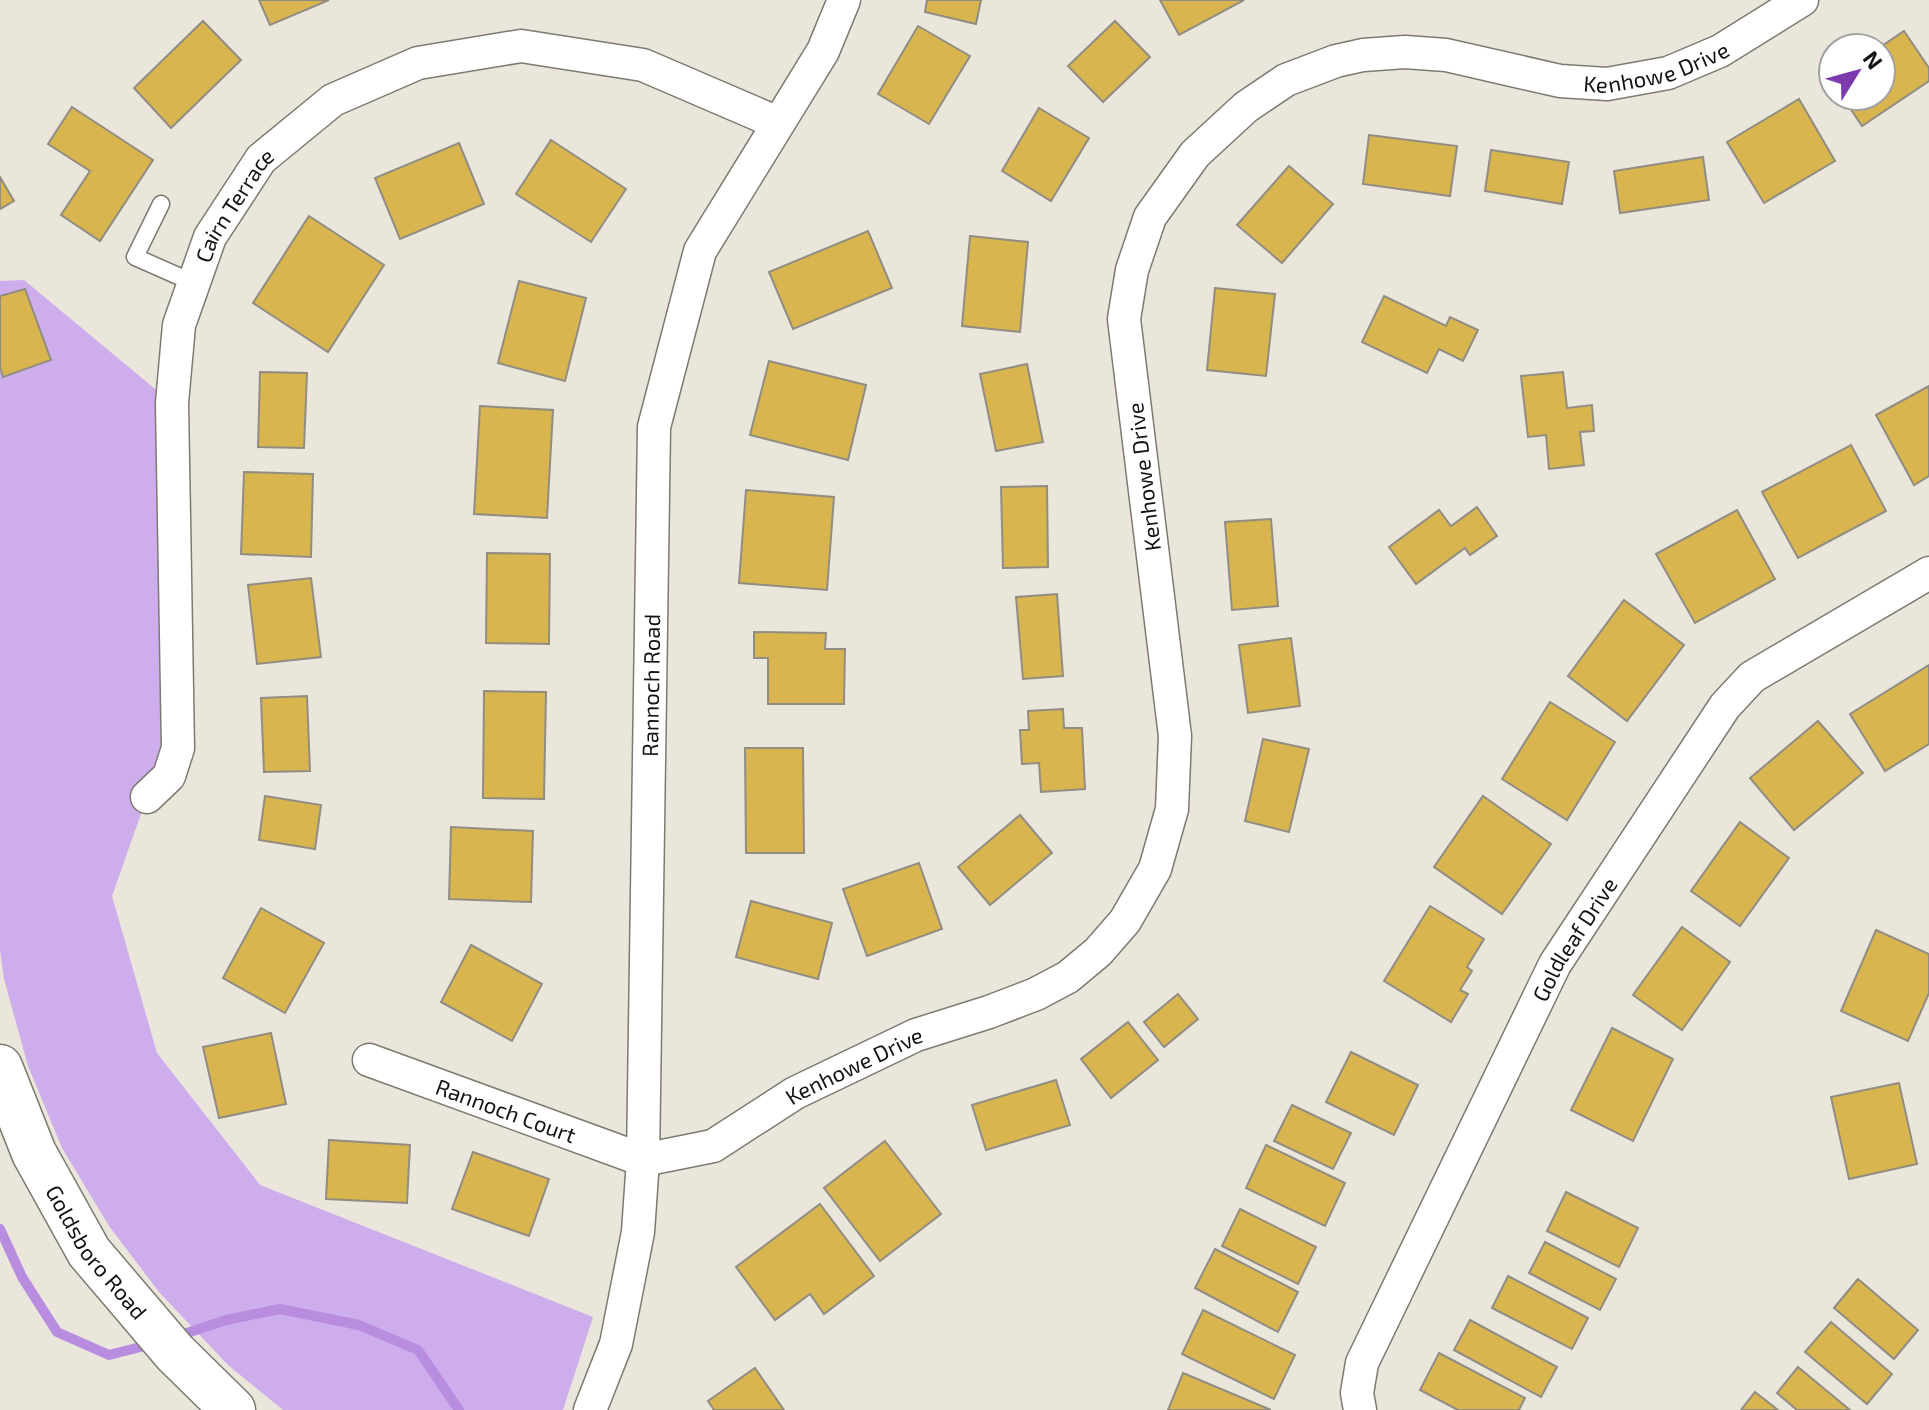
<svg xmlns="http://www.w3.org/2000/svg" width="1929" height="1410" viewBox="0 0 1929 1410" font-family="'Exo 2',sans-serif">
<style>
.green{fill:#ceaded}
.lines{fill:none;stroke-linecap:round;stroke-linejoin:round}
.stream{stroke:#b88de0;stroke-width:10}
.building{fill:#d8b54e;stroke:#918d83;stroke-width:2}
.service-casing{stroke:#7d7a70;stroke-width:19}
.minor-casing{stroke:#7d7a70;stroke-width:35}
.secondary-casing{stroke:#7d7a70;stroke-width:47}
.service{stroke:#fff;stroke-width:16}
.minor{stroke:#fff;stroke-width:32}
.secondary{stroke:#fff;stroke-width:44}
.labels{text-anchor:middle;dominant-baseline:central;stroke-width:8;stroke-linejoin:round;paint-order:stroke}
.street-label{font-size:22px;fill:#14130f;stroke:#fff}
</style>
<rect width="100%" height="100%" fill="#eae6db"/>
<!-- green -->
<path class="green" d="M24,280L172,403L178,748L147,797L112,896L157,1053L260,1185L593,1317L563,1410H283L228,1365L159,1292L109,1226L62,1148L28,1066L4,979L0,950V281Z"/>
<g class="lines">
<!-- stream -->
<g class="stream">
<path d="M0,1229L22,1277L57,1332L109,1355L152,1344"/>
<path d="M175,1337L226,1320L280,1309L359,1325L418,1350L459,1410"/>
</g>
</g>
<!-- building -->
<g class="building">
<path d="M259,0H329L270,25Z"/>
<path d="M927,0H981L976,24L925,12Z"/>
<path d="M1160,0H1244L1179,35Z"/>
<path d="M203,21L241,60L171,128L134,88Z"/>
<path d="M1115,21L1150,57L1103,102L1068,66Z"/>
<path d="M918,26L970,56L929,124L878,94Z"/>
<path d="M1904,31L1929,68V81L1862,126L1842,96H1881V48H1879Z"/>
<path d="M1799,99L1835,161L1764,203L1727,142Z"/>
<path d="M72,107L153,160L100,241L61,215L90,171L48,144Z"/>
<path d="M1039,108L1089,138L1051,201L1002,171Z"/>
<path d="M1369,135L1457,146L1450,196L1363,184Z"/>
<path d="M551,140L626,189L591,242L516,194Z"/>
<path d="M459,143L484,204L400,239L375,178Z"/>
<path d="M1491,150L1569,162L1562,204L1485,191Z"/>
<path d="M1703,157L1709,200L1620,213L1614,171Z"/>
<path d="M1289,166L1333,204L1282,263L1237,225Z"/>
<path d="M0,177L14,201L0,209Z"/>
<path d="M309,216L384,265L328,352L253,303Z"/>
<path d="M868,231L892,288L793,329L769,272Z"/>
<path d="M970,236L1028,242L1020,332L962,326Z"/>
<path d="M519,281L586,298L565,381L498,363Z"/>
<path d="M1215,288L1275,294L1266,376L1207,370Z"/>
<path d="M25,289L51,360L3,377L0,367V296Z"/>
<path d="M1384,296L1446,326L1450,317L1478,330L1463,361L1439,349L1427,373L1362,342Z"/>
<path d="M769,361L866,385L848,460L750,435Z"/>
<path d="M1027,364L1043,442L996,451L980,374Z"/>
<path d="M260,372L307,373L304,448L258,447Z"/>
<path d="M1563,372L1567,408L1592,405L1594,431L1580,432L1584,465L1549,469L1546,435L1528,437L1521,376Z"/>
<path d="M1929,386V476L1914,485L1876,415Z"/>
<path d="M480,406L553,410L547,518L474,514Z"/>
<path d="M1851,445L1886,511L1798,558L1762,492Z"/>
<path d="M244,472L313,474L311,557L241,554Z"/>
<path d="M1047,486L1048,567L1003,568L1001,487Z"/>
<path d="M746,490L834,497L827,590L739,583Z"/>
<path d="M1477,507L1497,536L1470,555L1465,548L1416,584L1389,547L1439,510L1451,526Z"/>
<path d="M1737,510L1775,579L1695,623L1656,554Z"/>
<path d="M1271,519L1278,606L1232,610L1225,522Z"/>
<path d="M487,553L550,554L549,644L486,643Z"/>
<path d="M311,578L321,657L257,664L248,585Z"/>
<path d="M1057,594L1063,676L1023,679L1016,597Z"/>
<path d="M1624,600L1684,645L1627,721L1568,676Z"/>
<path d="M754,632L826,633L825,649H845L844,704H768V658H754Z"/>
<path d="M1291,638L1300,706L1248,713L1239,645Z"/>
<path d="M1929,665V744L1885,771L1850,714Z"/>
<path d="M484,691L546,692L544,799L483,798Z"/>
<path d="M307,696L310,771L264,772L261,698Z"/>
<path d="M1550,702L1615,742L1567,820L1502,779Z"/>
<path d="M1063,709L1064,728H1082L1085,789L1041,792L1039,763L1022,764L1020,730H1029L1028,711Z"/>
<path d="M1818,721L1863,773L1794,830L1750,778Z"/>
<path d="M1263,739L1309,749L1289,832L1245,821Z"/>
<path d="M745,748H803L804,853H746Z"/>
<path d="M265,796L321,805L315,849L259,840Z"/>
<path d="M1483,796L1551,844L1502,914L1434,867Z"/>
<path d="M1020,815L1052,853L990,905L958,867Z"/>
<path d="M1740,822L1789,858L1740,926L1691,891Z"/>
<path d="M451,827L533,831L531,902L449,899Z"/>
<path d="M919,863L942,929L867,956L843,889Z"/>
<path d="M751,901L832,923L818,979L736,957Z"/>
<path d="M1430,906L1484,939L1467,967L1472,971L1460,990L1468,994L1451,1022L1384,981Z"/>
<path d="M261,908L324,943L285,1013L223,978Z"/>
<path d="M1682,927L1730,962L1682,1030L1633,995Z"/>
<path d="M1876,930L1929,954V993L1908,1041L1841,1011Z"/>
<path d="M471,945L542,984L512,1041L441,1002Z"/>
<path d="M1178,994L1198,1019L1164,1047L1144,1022Z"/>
<path d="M1128,1022L1158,1060L1111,1098L1081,1059Z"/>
<path d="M1612,1028L1673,1059L1633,1141L1571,1110Z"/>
<path d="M271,1033L286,1104L219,1118L203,1047Z"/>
<path d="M1351,1052L1418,1085L1394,1135L1326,1102Z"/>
<path d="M1056,1080L1070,1125L986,1150L972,1105Z"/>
<path d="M1899,1083L1917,1164L1849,1179L1831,1097Z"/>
<path d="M1292,1105L1351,1133L1333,1169L1274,1141Z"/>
<path d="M329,1140L410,1145L407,1203L326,1199Z"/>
<path d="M885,1141L941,1214L880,1261L824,1188Z"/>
<path d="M1266,1145L1345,1183L1325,1226L1246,1188Z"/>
<path d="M473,1152L549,1179L529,1236L452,1209Z"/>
<path d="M1566,1192L1638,1228L1619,1267L1547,1231Z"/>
<path d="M820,1204L874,1276L824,1314L810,1294L775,1320L736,1267Z"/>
<path d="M1240,1209L1316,1247L1298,1284L1222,1246Z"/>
<path d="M1545,1242L1616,1279L1600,1310L1529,1273Z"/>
<path d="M1215,1249L1298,1292L1278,1332L1195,1288Z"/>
<path d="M1508,1276L1588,1318L1572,1349L1492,1308Z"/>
<path d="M1858,1279L1918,1330L1894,1359L1834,1308Z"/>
<path d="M1203,1310L1295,1355L1274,1399L1182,1354Z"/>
<path d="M1470,1320L1557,1367L1541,1397L1454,1350Z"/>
<path d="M1831,1322L1892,1374L1867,1404L1805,1352Z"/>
<path d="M1439,1353L1525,1398L1519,1410H1458L1420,1390Z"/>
<path d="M1798,1367L1850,1410H1797L1777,1393Z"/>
<path d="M755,1368L784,1410H714L708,1401Z"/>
<path d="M1183,1373L1271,1410H1168Z"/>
<path d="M1755,1392L1778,1410H1741Z"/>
</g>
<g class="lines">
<defs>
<path id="service" d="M161,204L135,257L194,283"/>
<g id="minor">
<path id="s1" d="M147,797L169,776L178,748L172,403L179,325L210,237L261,159L333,100L418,63L521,46L643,65L778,123"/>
<path id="s2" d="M369,1060L643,1160L713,1146L795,1093L916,1035L989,1012L1036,994L1068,977L1098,952L1125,921L1155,869L1172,809L1175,736L1124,319L1132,270L1150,217L1195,154L1246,107L1286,80L1336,61L1363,55L1405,52L1446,55L1560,81L1607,84L1668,73L1720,51L1802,0"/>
<path id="s3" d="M590,1410L616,1344L638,1232L643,1160L654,427L700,251L823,51L844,0"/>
<path id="s4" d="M1360,1410L1357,1393L1362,1363L1555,964L1725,706L1752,677L1929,573"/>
</g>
<g id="secondary">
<path id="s5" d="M0,1067L34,1153L89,1252L175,1353L233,1410"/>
</g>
</defs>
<!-- service casing -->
<use href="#service" class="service-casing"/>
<!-- minor casing -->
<use href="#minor" class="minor-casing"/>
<!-- secondary casing -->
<use href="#secondary" class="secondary-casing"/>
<!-- service -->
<use href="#service" class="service"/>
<!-- minor -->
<use href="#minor" class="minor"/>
<!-- secondary -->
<use href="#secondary" class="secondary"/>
</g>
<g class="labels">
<!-- street labels -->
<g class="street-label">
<text stroke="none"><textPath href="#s2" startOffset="2134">Kenhowe Drive</textPath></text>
<text stroke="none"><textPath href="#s1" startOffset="616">Cairn Terrace</textPath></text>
<text transform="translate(1143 477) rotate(-97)">Kenhowe Drive</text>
<text stroke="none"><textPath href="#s3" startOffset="732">Rannoch Road</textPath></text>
<text stroke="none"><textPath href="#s4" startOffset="522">Goldleaf Drive</textPath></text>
<text stroke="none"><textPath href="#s2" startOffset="526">Kenhowe Drive</textPath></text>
<text stroke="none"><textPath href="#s2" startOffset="146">Rannoch Court</textPath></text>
<text stroke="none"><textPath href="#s5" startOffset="210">Goldsboro Road</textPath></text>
</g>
</g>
<!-- north arrow -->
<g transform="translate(1857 72) rotate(53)"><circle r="38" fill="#ffffff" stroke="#a1a19f" stroke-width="2"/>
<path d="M0-6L14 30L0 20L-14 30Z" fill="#7d3aae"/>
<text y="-12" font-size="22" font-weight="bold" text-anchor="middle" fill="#14130f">N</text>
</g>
</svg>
